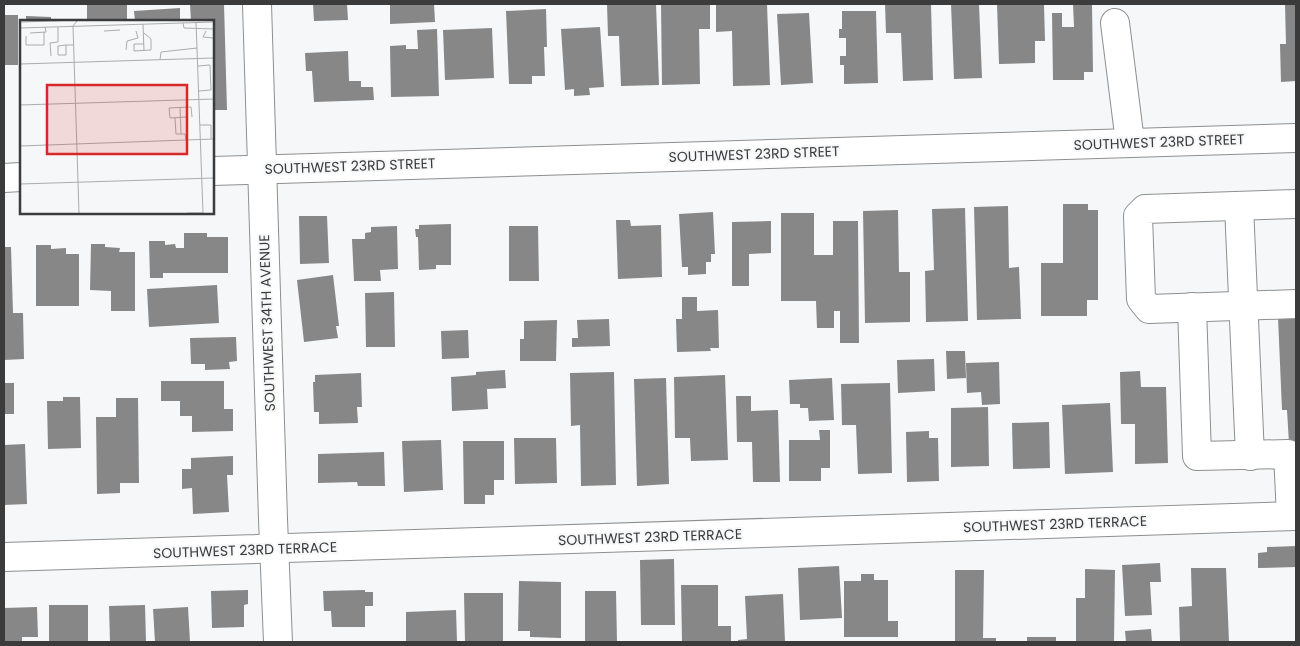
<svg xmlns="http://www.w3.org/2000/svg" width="1300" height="646" viewBox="0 0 1300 646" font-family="Poppins,sans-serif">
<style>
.building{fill:#878788}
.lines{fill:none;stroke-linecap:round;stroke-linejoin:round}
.minor-casing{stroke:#8e8f90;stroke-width:30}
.minor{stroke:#fff;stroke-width:28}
.labels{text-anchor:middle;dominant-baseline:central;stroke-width:4;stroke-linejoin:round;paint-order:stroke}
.street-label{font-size:14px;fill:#3b3b3c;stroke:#f6f7f8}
.inset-road{fill:none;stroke:#abacad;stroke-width:1}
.view{fill:#d62828;fill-opacity:0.15;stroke:#d62828;stroke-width:2.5}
.inset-edge{fill:none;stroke:#3b3b3c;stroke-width:2.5}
</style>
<rect width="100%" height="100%" fill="#f6f7f8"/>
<!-- building -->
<g class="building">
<rect x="87" y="4" width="40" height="17"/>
<path d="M190,4H224L227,110H212V21H191Z"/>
<path d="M313,4H347L348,20L314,21Z"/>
<path d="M390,4H434L435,22L390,24Z"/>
<path d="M607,4H656L659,85L621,86L619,36H608Z"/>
<path d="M661,4H710V29H699L700,84L662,85Z"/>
<path d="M716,4H767L770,85L733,86L732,31L716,32Z"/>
<path d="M885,4H931L933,80L903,81L901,33H886Z"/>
<path d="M951,4H979L982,78L954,79Z"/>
<path d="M997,4H1044L1045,41H1035V63L999,64Z"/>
<path d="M1073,4H1092L1093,72H1084V80H1053L1052,13H1062V27H1074Z"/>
<path d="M1285,4H1296V81L1281,82L1280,44H1286Z"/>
<path d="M180,8V21H135L134,11Z"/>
<path d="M546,9L547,47H544L545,76H532V84H509L506,11Z"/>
<path d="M842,11H876L878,83L844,84V65H840V56H846V38H839V29H842Z"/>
<path d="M809,13L813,83L781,85L777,14Z"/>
<rect x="4" y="15" width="14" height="50"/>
<path d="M26,16L51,17V21H26Z"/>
<path d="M600,27L604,87L589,88L590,95L574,96V89L565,90L561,29Z"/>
<path d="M492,28L494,78L445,80L443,30Z"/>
<path d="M437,29L439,96L391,97L390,46L406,45V49H418L417,30Z"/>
<path d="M348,51L349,81H361V87H373L374,100L314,102L312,71H306L305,53Z"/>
<path d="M1063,204H1088V210H1098V300H1087V316H1041V263H1063Z"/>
<path d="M1008,206L1009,268L1019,267L1021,319L977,320L974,207Z"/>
<path d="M965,208L968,321L926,322L925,271L934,270L932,209Z"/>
<path d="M898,210L899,272H910V322L865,323L863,211Z"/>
<path d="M713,212L715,254H711V262H706V274L688,275V267H682L679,214Z"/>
<path d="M781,213H814V255H833V221H858L859,343H840V311H834V328H817L816,301H781Z"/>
<path d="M299,216H327L329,263L300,264Z"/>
<path d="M616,220H630L631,226L661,225L662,277L618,279Z"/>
<path d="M771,221V253L749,254V286H732V222Z"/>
<path d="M451,224V265H436V269L419,270L418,237H416L415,229H419V225Z"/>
<path d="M397,226L398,269L380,270L381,281H354L352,239H365V233L371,232V227Z"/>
<path d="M509,226H538L539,281H509Z"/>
<path d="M184,233H207V237H228V273H163V278H150L149,241H165V245L175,244L176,248H184Z"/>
<path d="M91,244H105V247L120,248L119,252H135V311H111V291L90,290Z"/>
<path d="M36,245H51V249L66,248V254H79V306H36Z"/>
<path d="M4,247H11L13,313H23L24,359L4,360Z"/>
<path d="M333,275L339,326H336L338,338L304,342L297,280Z"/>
<path d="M217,285L219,323L149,327L147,289Z"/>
<path d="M394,292L395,347H366L365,293Z"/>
<path d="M682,297H697V311L718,310L719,348H710L711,351L677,352L676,319H682Z"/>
<path d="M1296,316V443H1289L1287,410H1282L1278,317Z"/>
<path d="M609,319L610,346L572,347V338H578L577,320Z"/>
<path d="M557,320L556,361H520V339H524V321Z"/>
<path d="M468,330L469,358L442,359L441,331Z"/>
<path d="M236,337L237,361L229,362L230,369L205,370V364H191L190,338Z"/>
<path d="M946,351H965L966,378L947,379Z"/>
<path d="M934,359L935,391L898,393L897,360Z"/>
<path d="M999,362L1000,404L982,405L981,392L967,393L966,363Z"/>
<path d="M505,370L506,388L487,389L488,409L452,411L451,377L476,375V372Z"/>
<path d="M1140,371L1141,387H1166L1168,463L1135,464V424H1121L1120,372Z"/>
<path d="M614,372L616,485L581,486L580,425L571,426L570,373Z"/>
<path d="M361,373L362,407H357L358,423L319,424V412H314L313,382H315V375Z"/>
<path d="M725,375L728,460L691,461L690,438H675L674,377Z"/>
<path d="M666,378L669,484L637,486L634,379Z"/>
<path d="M832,378L834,420L809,421L808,408H800V404H790L789,380Z"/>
<path d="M161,381H224V409H233V431L192,432V416H180V401H161Z"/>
<rect x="4" y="383" width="10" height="31"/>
<path d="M890,383L892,473L858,474L856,425H842L841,384Z"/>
<path d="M736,396H751V411L778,410L780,482H753L752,442H737Z"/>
<path d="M63,397H80L81,448L48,449L47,401H63Z"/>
<path d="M116,398H138L139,483H120V493L97,494L96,417H116Z"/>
<path d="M1110,403L1113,472L1065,474L1062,405Z"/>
<path d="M988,407L989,466L951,467V408Z"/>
<path d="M1049,422L1050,468L1013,469L1012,423Z"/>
<path d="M819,430H830V468H821V481H789V440H820Z"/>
<path d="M929,431V438H938L939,481L907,482L906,432Z"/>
<path d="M514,438H556L557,483L515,484Z"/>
<path d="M441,440L443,490L404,492L402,441Z"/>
<path d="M463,441H504V480H494V495H485V504H464Z"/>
<path d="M25,444L27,504L4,505V445Z"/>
<path d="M384,452L385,486H358L357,482L318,483V454Z"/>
<path d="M233,456V475H227L229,512L193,514L192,488L182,489V469H191V458Z"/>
<path d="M1296,546V567L1258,568V553L1267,552V547Z"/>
<path d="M674,559L675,625H641L640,560Z"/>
<path d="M1160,563L1161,582H1150L1152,615L1125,616L1122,565Z"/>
<path d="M839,566L842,618L800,620L798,568Z"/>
<path d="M1191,568H1226L1229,642H1180L1179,607L1192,606Z"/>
<path d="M1085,569L1115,570L1114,642H1076V598H1085Z"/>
<path d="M955,570H984L983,638H996V642H955Z"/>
<path d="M861,574H874V580H888V621H898V637H844V581H861Z"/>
<path d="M519,581L561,582V638L530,637V631H518Z"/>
<path d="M681,585H718V626H731V642H682Z"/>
<path d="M248,590V604L244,605V627L212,628L211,591Z"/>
<path d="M365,590V592H373V606H365V627H332L331,611H324L323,591Z"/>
<path d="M585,591H616L617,642H585Z"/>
<path d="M464,593H503V642H465Z"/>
<path d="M783,594L785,642H738V640L747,639L745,596Z"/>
<rect x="49" y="605" width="39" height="37"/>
<path d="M145,605L146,642H110L109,606Z"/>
<path d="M37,607L38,637H22V642H4V608Z"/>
<path d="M188,607L190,642H155L153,609Z"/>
<path d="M456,610L457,642H406V612Z"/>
<path d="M1151,629L1152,642H1126L1125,631Z"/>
<rect x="1027" y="637" width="29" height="5"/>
</g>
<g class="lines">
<defs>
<g id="minor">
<path d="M257,4L273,519L278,642"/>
<path d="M1115,23L1130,142"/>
<path d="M212,171L1296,138"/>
<path d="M4,178L21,177"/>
<path d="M1296,204L1145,209L1138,216L1141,299L1149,309L1296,304"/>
<path d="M1239,206L1250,456"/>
<path d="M1192,307L1197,456L1288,454L1291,516"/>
<path d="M4,557L1296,516"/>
</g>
</defs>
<!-- minor casing -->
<use href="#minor" class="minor-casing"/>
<!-- minor -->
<use href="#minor" class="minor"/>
</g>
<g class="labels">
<!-- street labels -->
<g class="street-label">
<text transform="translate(1159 142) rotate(-2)">SOUTHWEST 23RD STREET</text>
<text transform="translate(754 154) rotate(-2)">SOUTHWEST 23RD STREET</text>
<text transform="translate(350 166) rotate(-2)">SOUTHWEST 23RD STREET</text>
<text transform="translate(267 323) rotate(-92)">SOUTHWEST 34TH AVENUE</text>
<text transform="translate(1055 524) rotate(-2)">SOUTHWEST 23RD TERRACE</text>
<text transform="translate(650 537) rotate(-2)">SOUTHWEST 23RD TERRACE</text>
<text transform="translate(245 550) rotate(-2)">SOUTHWEST 23RD TERRACE</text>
</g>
</g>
<!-- overview -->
<g transform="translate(20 20)">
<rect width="194" height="194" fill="#f6f7f8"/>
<path class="inset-road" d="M57,1L53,6L59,193M0,2L59,0M176,2L183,193M163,3L164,8L194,9M123,4L124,31M0,8L194,2M84,11L100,10M186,11L183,17L193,18M10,13L26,12L25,7M124,13L131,19V30L114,31V24H124M6,16V25H24V12M46,25V35H38V26L46,25H53M106,30L107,21L118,18L116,11M31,36L30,23L38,22V7M140,40L141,32L177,28M0,44L194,38M178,46L190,45L191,70L178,71M0,85L194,79M160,87L161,114M167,97L150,98L149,88L171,87L172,97M155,98L156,114H165L166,120M180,105H191V119M0,126L194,119M0,164L194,158M167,193H183"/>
<path class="view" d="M27,65H167V134H27Z"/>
<rect width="194" height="194" class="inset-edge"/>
</g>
<!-- border -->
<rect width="1300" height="646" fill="none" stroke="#3b3b3c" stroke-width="10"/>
</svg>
